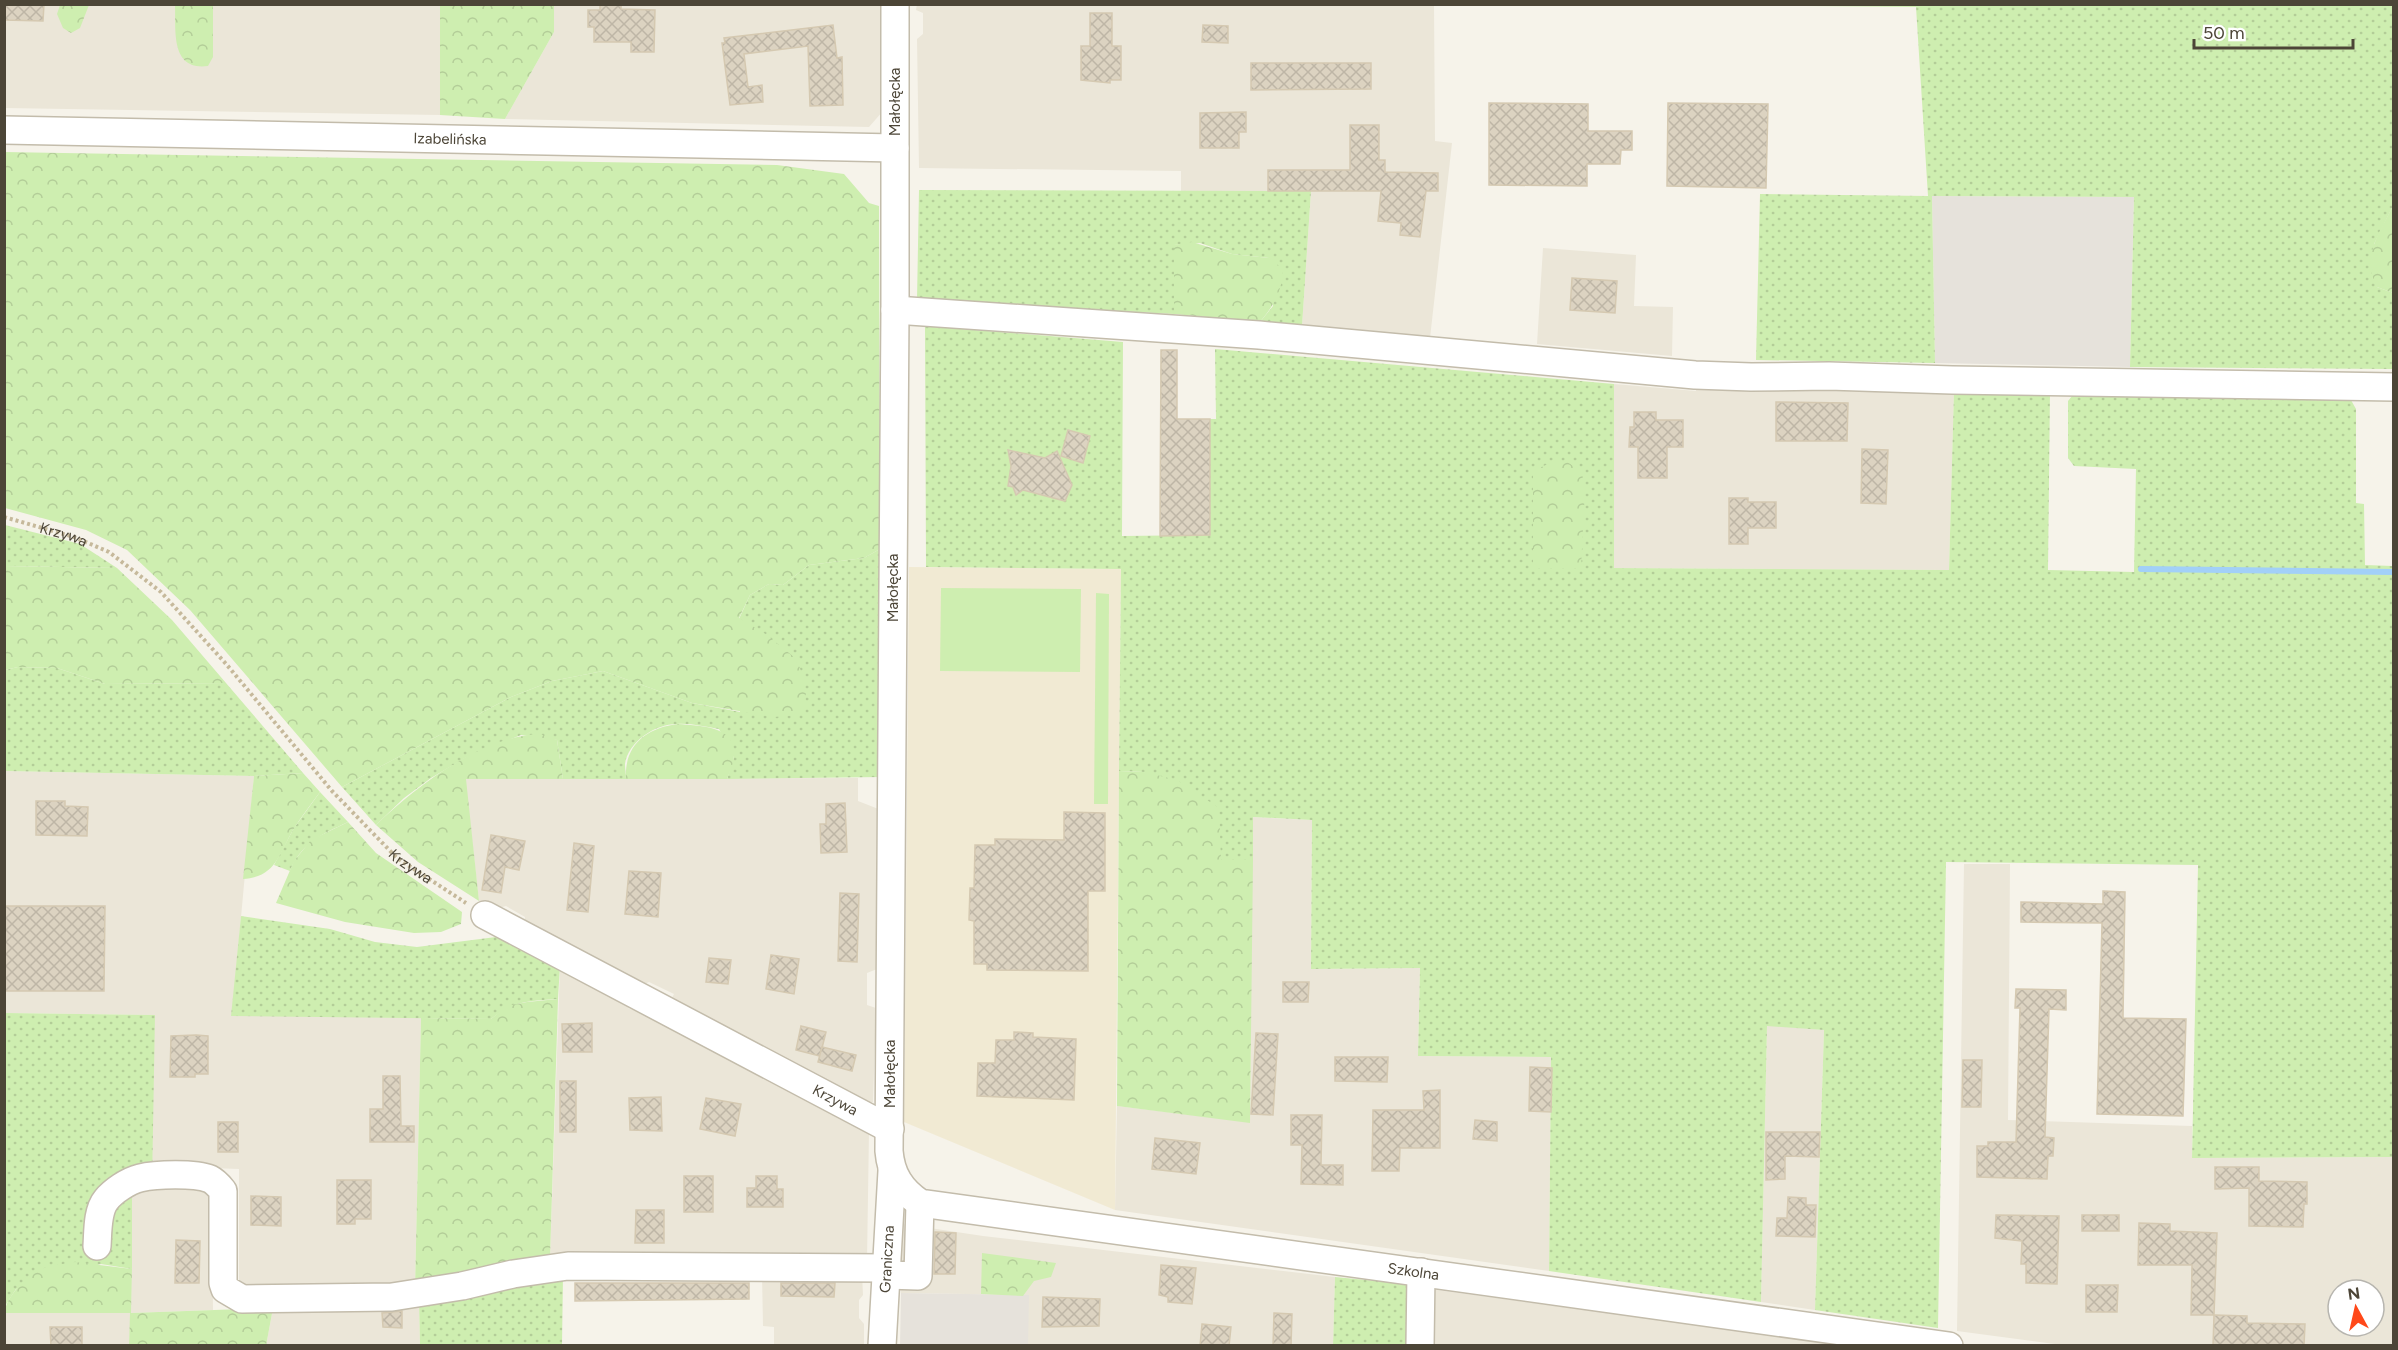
<svg xmlns="http://www.w3.org/2000/svg" width="2398" height="1350" viewBox="0 0 2398 1350" font-family="Figtree,sans-serif">
<style>
.residential{fill:#ebe6d8;fill-rule:evenodd}
.industrial{fill:#e6e2db}
.education{fill:#f1ead3}
.grass{fill:url(#grass-dots)}
.forest{fill:url(#forest-crowns)}
.green{fill:#ceeeb0}
.lines{fill:none;stroke-linecap:round;stroke-linejoin:round}
.stream{stroke:#a2d0f8;stroke-width:6}
.building{fill:url(#building-cross-hatch);stroke:#d5c9b1;stroke-width:1.5}
.minor-casing{stroke:#c3bcab;stroke-width:30}
.path{stroke:#c6b99b;stroke-width:4;stroke-dasharray:3 3;stroke-linecap:butt}
.minor{stroke:#fff;stroke-width:27}
.labels{text-anchor:middle;dominant-baseline:central;stroke-width:4.5;stroke-linejoin:round;paint-order:stroke}
.street-label{font-size:15px;fill:#4c4537;stroke:#fff}
</style>
<defs>
<pattern id="grass-dots" width="8" height="8" patternUnits="userSpaceOnUse" patternTransform="scale(1.5)"><rect width="8" height="8" fill="#ceeeb0"/><path d="M2 2h.1M6 6h.1" fill="none" stroke="#b3cd98" stroke-width="1.8" stroke-linecap="round"/></pattern>
<pattern id="forest-crowns" width="20" height="18" patternUnits="userSpaceOnUse" patternTransform="scale(1.5)"><rect width="20" height="18" fill="#ceeeb0"/><path d="M2 6a3 3 0 1 1 6 0M12 15a3 3 0 1 1 6 0" fill="none" stroke="#b3cd98"/></pattern>
<pattern id="building-cross-hatch" width="8" height="8" patternUnits="userSpaceOnUse" patternTransform="scale(1.5)"><rect width="8" height="8" fill="#dcd3c1"/><path d="M0 0l8 8M0 8l8-8" fill="none" stroke="#beb6a6"/></pattern>
</defs>
<rect width="100%" height="100%" fill="#f6f3ea"/>
<!-- residential -->
<g class="residential">
<path d="M917,4L1434,5L1435,141L1452,143L1430,338L1302,326L1311,191H1181V171L919,168L917,39L923,34V13L916,10Z"/>
<path d="M5,5H440V115L5,108Z"/>
<path d="M554,5H882L883,111L869,127L505,119L554,32Z"/>
<path d="M1543,248L1636,255L1634,306L1673,307L1672,356L1537,344Z"/>
<path d="M1614,384L1696,391V386L1954,390L1949,570L1613,568Z"/>
<path d="M5,771L254,776L232,1015L421,1018L415,1289L239,1292V1169L152,1166L154,1015L5,1013Z"/>
<path d="M858,778V801L881,810L877,969L867,973V1005L876,1008L873,1102L859,1103L670,1002L674,994L649,982L640,986L524,926L525,917L506,906L495,909L479,901L465,779Z"/>
<path d="M1252,817L1312,820L1311,969L1420,968L1418,1056L1551,1057L1549,1271L1115,1210L1117,1106L1250,1122Z"/>
<path d="M1964,864H2010L2008,1120L2192,1126V1158L2393,1157V1345L2070,1346L1957,1331ZM2338,1290H2374V1326H2338Z"/>
<path d="M560,965L627,1002L628,1008L645,1015L650,1013L869,1131L867,1260L550,1259Z"/>
<path d="M1767,1025L1824,1030L1815,1310L1761,1302Z"/>
<path d="M132,1187L202,1188L212,1195L213,1310L131,1313L129,1345L5,1346V1313H131Z"/>
<path d="M903,1224L983,1236L1335,1277L1333,1345H1028V1295L901,1293Z"/>
<path d="M862,1274L863,1295L859,1300V1318L864,1324V1345H774V1327L763,1326L762,1275Z"/>
<path d="M1429,1289L1845,1345L1429,1346Z"/>
<path d="M419,1302L420,1345L266,1346L273,1308Z"/>
</g>
<!-- industrial -->
<g class="industrial">
<path d="M1932,196L2134,197L2130,367L1935,363Z"/>
<path d="M901,1293L1029,1295L1028,1345L900,1346Z"/>
</g>
<!-- education -->
<path class="education" d="M909,567L1121,569L1115,1210L904,1122Z"/>
<!-- grass -->
<g class="grass">
<path d="M1686,5H2393V206L2374,244L2377,287L2393,293V369L2130,367L2134,197L1932,196L1935,363L1756,360L1760,194L1928,196L1916,7Z"/>
<path d="M919,190L1311,191L1302,326L1260,322L1273,306L1269,258L1232,254L1200,243L1174,245V314L917,300Z"/>
<path d="M925,326L1123,342L1122,536L1209,535L1210,419H1216L1215,349L1614,384V568L1949,570L1954,390L2050,391L2048,570L2134,572L2136,469L2074,466L2068,458V401L2076,391L2347,393L2356,409V503L2364,504L2365,565L2393,566V1157L2192,1158L2198,865L1946,862L1938,1328L1815,1310L1824,1030L1767,1026L1761,1302L1549,1271L1551,1057L1418,1056L1420,968L1311,969L1312,820L1253,817V860H1221L1144,772L1119,771L1121,569L926,567Z"/>
<path d="M5,525L80,544L117,568L5,566Z"/>
<path d="M880,549L882,777L727,779L734,757L719,729C706,727 691,723 677,724C655,724 628,742 625,764C625,769 626,774 626,779H563L557,740L521,735L465,758L431,778L404,798L376,825L342,787L511,697L552,681L603,671L692,703L740,712L745,623L739,619L750,595L769,584L783,585L809,565L864,558Z"/>
<path d="M18,667L57,668L105,684L226,683L303,773L254,776L5,771V670Z"/>
<path d="M320,792L348,822C321,835 302,842 290,871L274,865L294,828Z"/>
<path d="M241,916L330,929L375,942L417,947L504,936L560,965L558,999C529,1001 515,1000 491,1019L231,1016Z"/>
<path d="M5,1013L155,1015L152,1186L132,1187V1269L101,1264L16,1289L5,1306Z"/>
<path d="M563,1276L562,1345H420L419,1302Z"/>
<path d="M1335,1277L1408,1284L1407,1345L1333,1346Z"/>
</g>
<!-- forest -->
<g class="forest">
<path d="M60,5H89L80,28L71,33L63,28L57,14Z"/>
<path d="M175,5H213V57L208,66C170,71 176,30 175,5Z"/>
<path d="M440,5H554V32L505,119L440,115Z"/>
<path d="M4,152L777,165L844,174L869,203L879,206L880,549L864,558L809,565L783,585L769,584L750,595L739,618L764,633L794,657L800,668L806,692L805,703L796,715L774,717L692,703L603,671L552,681L511,697L342,787L190,610L127,550L86,530L5,508Z"/>
<path d="M2393,206V293L2377,287C2361,256 2379,234 2393,206Z"/>
<path d="M1192,242L1232,254L1269,258L1283,269C1282,292 1274,305 1260,322L1174,314V245Z"/>
<path d="M1567,462L1581,471L1585,489L1581,568H1533V471L1550,463Z"/>
<path d="M5,566L117,568L172,620L226,683L105,684L57,668L18,667L5,670Z"/>
<path d="M678,724C699,726 736,725 734,755C734,763 730,771 727,779H626C624,745 646,728 678,724Z"/>
<path d="M540,734L557,740L563,779H466L479,901L418,862L376,825C416,786 482,736 540,734Z"/>
<path d="M1119,771L1144,772L1177,780L1219,808L1221,860H1253L1250,1123L1117,1106Z"/>
<path d="M303,773L320,792C311,804 301,817 293,830C279,854 276,877 243,879L254,776Z"/>
<path d="M348,822L376,853L462,912L461,924L441,932L414,933L345,922L276,903L294,861L311,840Z"/>
<path d="M558,999L550,1259L415,1289L421,1018L491,1019L507,1006L527,1002Z"/>
<path d="M982,1253L1056,1263L1051,1277L1034,1281L1023,1296L981,1294Z"/>
<path d="M75,1262L132,1269L131,1313L273,1308L266,1346L129,1345L130,1313H5C4,1299 28,1274 41,1269C52,1265 64,1264 75,1262Z"/>
</g>
<!-- green -->
<g class="green">
<path d="M941,588L1081,589L1080,672L940,671Z"/>
<path d="M1096,593L1109,594L1108,804H1094Z"/>
</g>
<g class="lines">
<!-- stream -->
<path class="stream" d="M2141,569L2394,572"/>
</g>
<!-- building -->
<g class="building">
<path d="M4,4H44L43,21L4,20Z"/>
<path d="M600,4H621V9L655,10L654,52H631V42H594V27H588V10H600Z"/>
<path d="M1090,13H1112V46H1121V80H1110V83L1081,80V46H1090Z"/>
<path d="M833,25L837,58L842,57L843,105L810,106L808,46L744,54L748,87L762,85L763,102L730,105L722,43H725L724,38Z"/>
<path d="M1203,25L1228,26V43L1202,42Z"/>
<path d="M1251,63H1371V89L1251,90Z"/>
<path d="M1489,103L1588,104V131H1632V150H1621L1620,164H1587V186L1489,185Z"/>
<path d="M1668,103L1768,104L1766,188L1667,186Z"/>
<path d="M1246,112V132H1239V148H1200V113Z"/>
<path d="M1350,125H1379V160H1385V172L1438,173V191H1426L1420,237L1400,235L1401,223L1378,221L1381,191H1268V170H1350Z"/>
<path d="M1572,278L1617,281L1615,313L1570,310Z"/>
<path d="M1161,350H1177V419H1210V535L1160,536Z"/>
<path d="M1776,402L1848,403L1847,441H1776Z"/>
<path d="M1634,412H1656V420H1683V447H1667V478H1638V447H1629L1630,427H1634Z"/>
<path d="M1068,430L1090,436L1083,463L1061,456Z"/>
<path d="M1862,449L1888,450L1886,504L1861,503Z"/>
<path d="M1008,450L1045,458L1057,451L1072,485L1065,501L1023,490L1016,495L1013,487L1008,486L1011,466Z"/>
<path d="M1729,498H1748V502H1776V528H1748V544H1729Z"/>
<path d="M36,801H65V806L88,807L87,836L36,835Z"/>
<path d="M845,803L847,852L821,853L820,824H826V804Z"/>
<path d="M1064,812L1105,813V891H1088V971L987,970V964H974V921L969,920L970,888H974L975,845H995V839L1064,840Z"/>
<path d="M491,835L525,841L519,870L505,867L501,893L482,890Z"/>
<path d="M574,843L594,846L588,912L567,910Z"/>
<path d="M629,871L661,873L658,917L625,914Z"/>
<path d="M2103,891L2125,892L2123,1018L2186,1019L2183,1116L2097,1114L2102,923L2021,922V902L2103,904Z"/>
<path d="M840,893L859,894L857,962L838,961Z"/>
<path d="M4,906H105L104,991H4Z"/>
<path d="M771,955L799,959L794,994L766,989Z"/>
<path d="M709,958L731,960L728,984L706,982Z"/>
<path d="M1283,982H1309L1308,1002H1283Z"/>
<path d="M2016,989L2066,990V1010L2049,1009L2045,1137L2054,1138L2053,1156H2048L2047,1179L1977,1177V1146H1988V1142H2016L2020,1008H2015Z"/>
<path d="M592,1023V1052H563L562,1024Z"/>
<path d="M801,1026L826,1032L820,1056L796,1050Z"/>
<path d="M1014,1032L1033,1033V1037L1076,1039L1074,1100L977,1096L978,1063H995L996,1040H1014Z"/>
<path d="M1256,1033L1278,1034L1273,1115L1251,1114Z"/>
<path d="M196,1035L208,1036V1074H195V1077H170L171,1036Z"/>
<path d="M822,1047L856,1055L852,1071L818,1062Z"/>
<path d="M1335,1057H1388L1387,1082L1335,1081Z"/>
<path d="M1963,1060H1982L1981,1107H1962Z"/>
<path d="M1530,1067L1552,1068L1551,1112L1529,1111Z"/>
<path d="M383,1076H400L401,1126H414V1142H370V1109H383Z"/>
<rect x="560" y="1081" width="16" height="51"/>
<path d="M1440,1090V1148H1400L1399,1171H1372L1373,1110H1424L1423,1091Z"/>
<path d="M661,1097L662,1131L630,1130L629,1098Z"/>
<path d="M706,1098L741,1104L735,1136L700,1129Z"/>
<path d="M1291,1115H1322L1321,1165H1343V1185L1301,1184L1302,1145H1291Z"/>
<path d="M1475,1120L1497,1122V1141L1473,1139Z"/>
<rect x="218" y="1122" width="20" height="30"/>
<path d="M1766,1132H1820L1819,1157L1785,1156V1179L1766,1180Z"/>
<path d="M1155,1138L1200,1143L1196,1174L1152,1169Z"/>
<path d="M2215,1167H2259V1181L2307,1182V1204H2304L2303,1227L2249,1226V1188L2215,1189Z"/>
<rect x="684" y="1176" width="29" height="36"/>
<path d="M756,1176H777V1189H783V1207H747V1188H756Z"/>
<path d="M337,1180H371V1219H355V1224H337Z"/>
<path d="M251,1196L281,1197V1226L251,1225Z"/>
<path d="M1788,1197L1806,1198V1205H1816L1815,1237L1776,1236L1777,1218H1787Z"/>
<path d="M636,1210H664V1243H635Z"/>
<path d="M1996,1215L2059,1216L2057,1284L2026,1283V1264H2021L2022,1241L1995,1238Z"/>
<rect x="2082" y="1215" width="37" height="16"/>
<path d="M2139,1223L2170,1224V1231L2217,1233L2214,1315H2191L2192,1265H2138Z"/>
<path d="M935,1232L956,1233L955,1274H934Z"/>
<path d="M176,1240L200,1241L199,1283H175Z"/>
<path d="M1161,1265L1196,1268L1192,1304L1168,1302V1297L1159,1295Z"/>
<path d="M575,1283H749V1299L575,1301Z"/>
<path d="M781,1283H835L834,1297L781,1296Z"/>
<path d="M2086,1285H2118L2117,1312H2086Z"/>
<path d="M1043,1297L1100,1299L1099,1326L1042,1327Z"/>
<path d="M402,1311V1328L383,1327L382,1313Z"/>
<path d="M1274,1313L1292,1314L1291,1346H1273Z"/>
<path d="M2214,1315L2247,1316V1323L2305,1324L2304,1346H2213Z"/>
<path d="M1202,1324L1231,1327L1229,1346H1200Z"/>
<path d="M50,1327H82V1346H51Z"/>
</g>
<g class="lines">
<defs>
<g id="minor">
<path id="s2" d="M895,4V310L889,1151C891,1175 901,1190 920,1203L1949,1346"/>
<path id="s3" d="M4,130L895,148"/>
<path d="M895,310L1259,335L1695,375L1751,377L1829,376L1952,380L2394,387"/>
<path id="s4" d="M485,915L890,1129"/>
<path d="M97,1246C98,1232 97,1211 106,1200C113,1191 128,1181 140,1178C156,1174 195,1173 210,1179C216,1182 219,1186 223,1191V1283L225,1289L242,1299L392,1297L462,1286L513,1274L568,1266L887,1268"/>
<path d="M887,1275L918,1276L920,1203"/>
<path id="s5" d="M882,1346L892,1171"/>
<path d="M1420,1346L1421,1272"/>
</g>
</defs>
<!-- minor casing -->
<use href="#minor" class="minor-casing"/>
<!-- path -->
<path class="path" id="s1" d="M4,517L74,537L109,552L161,592L227,665L332,791L397,858L466,903"/>
<!-- minor -->
<use href="#minor" class="minor"/>
</g>
<g class="labels">
<!-- street labels -->
<g class="street-label">
<text transform="translate(895 102) rotate(-90)">Małołęcka</text>
<text stroke="none"><textPath href="#s3" startOffset="446">Izabelińska</textPath></text>
<text stroke="none"><textPath href="#s1" startOffset="62">Krzywa</textPath></text>
<text transform="translate(893 588) rotate(-90)">Małołęcka</text>
<text stroke="none"><textPath href="#s1" startOffset="548">Krzywa</textPath></text>
<text transform="translate(890 1074) rotate(-90)">Małołęcka</text>
<text stroke="none"><textPath href="#s4" startOffset="396">Krzywa</textPath></text>
<text stroke="none"><textPath href="#s5" startOffset="87">Graniczna</textPath></text>
<text stroke="none"><textPath href="#s2" startOffset="1708">Szkolna</textPath></text>
</g>
</g>
<!-- border -->
<rect width="2398" height="1350" fill="none" stroke="#4c4537" stroke-width="12"/>
<!-- north arrow -->
<g transform="translate(2356 1308) rotate(352)"><circle r="28" fill="#ffffff" stroke="#b7b5af" stroke-width="1.5"/>
<path d="M0-4.5L10 22L0 15L-10 22Z" fill="#ff4819"/>
<text y="-9" font-size="16" font-weight="bold" text-anchor="middle" fill="#4c4537">N</text>
</g>
<!-- scale -->
<path d="M2194 39v9h159v-9" fill="none" stroke="#4c4537" stroke-width="3"/>
<text x="2203" y="39" font-size="18" fill="#4c4537" stroke="#ffffff" stroke-width="4.5" paint-order="stroke">50 m</text>
</svg>
